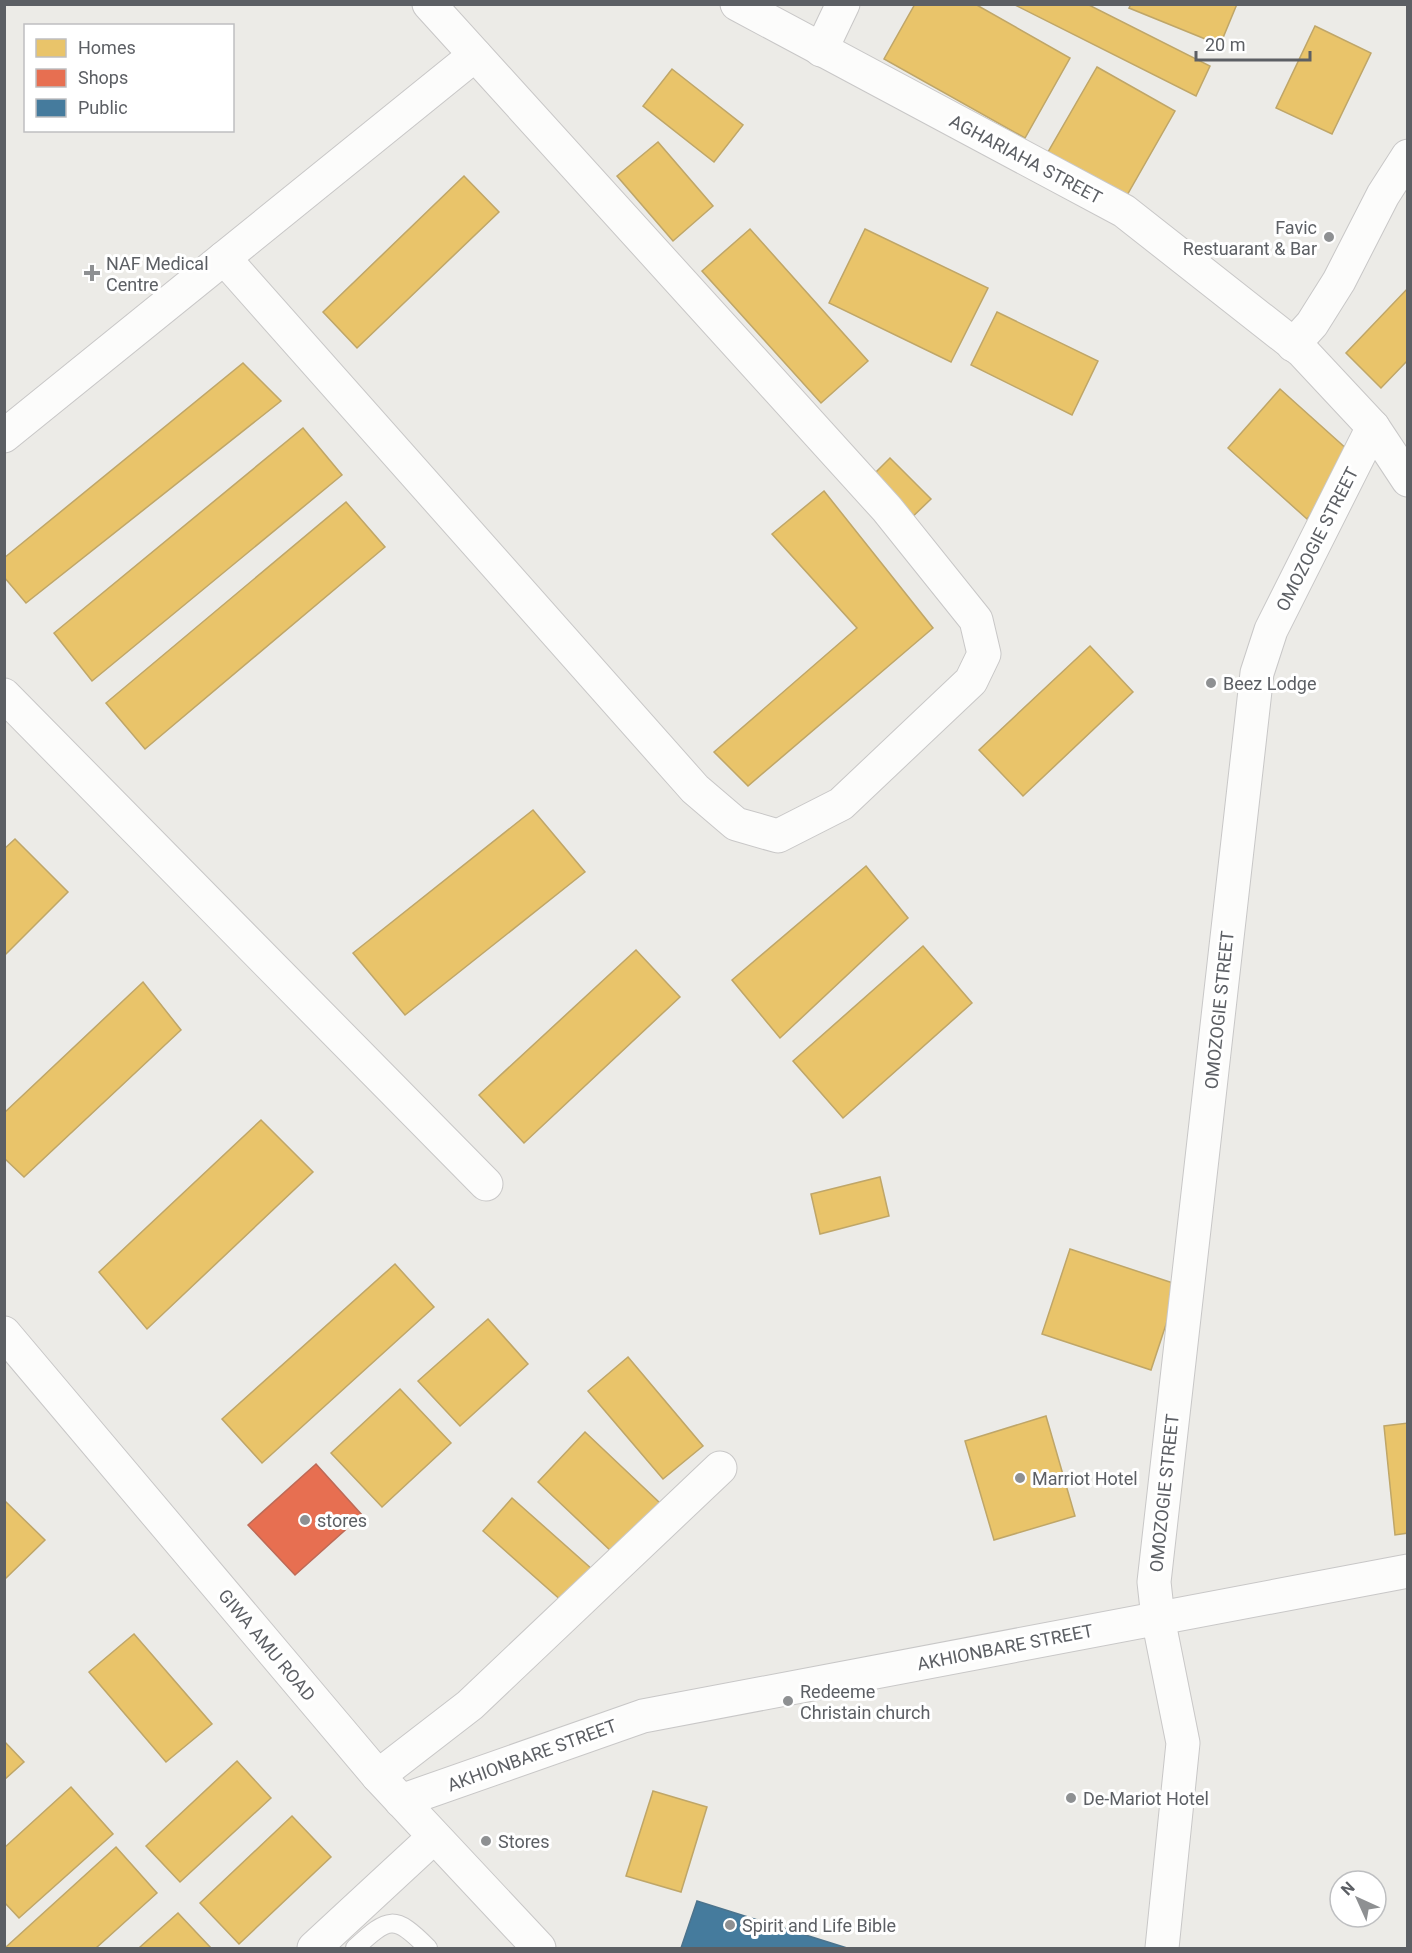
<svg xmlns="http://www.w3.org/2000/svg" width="1412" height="1953" viewBox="0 0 1412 1953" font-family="Roboto,sans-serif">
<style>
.homes{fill:#e9c46a;stroke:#bfa668;stroke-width:1.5}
.shops{fill:#e76f51;stroke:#bd6a57;stroke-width:1.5}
.public{fill:#457b9d;stroke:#4c738c;stroke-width:1.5}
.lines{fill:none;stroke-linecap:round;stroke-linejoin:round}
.service-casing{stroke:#c8c7c7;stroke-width:20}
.minor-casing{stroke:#c8c7c7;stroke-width:35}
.service{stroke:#fcfcfb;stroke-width:18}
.minor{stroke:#fcfcfb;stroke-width:33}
.poi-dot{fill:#8e9092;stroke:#fff;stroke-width:2}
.labels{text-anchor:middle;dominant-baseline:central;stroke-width:6;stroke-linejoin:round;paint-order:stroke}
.street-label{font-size:18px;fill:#5c5f64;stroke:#fff}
.poi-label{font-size:18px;fill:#5c5f64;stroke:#fff;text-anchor:start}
</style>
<rect width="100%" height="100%" fill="#ecebe7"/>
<!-- homes -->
<g class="homes">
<path d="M915,4H975L1070,58L1025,138L884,59Z"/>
<path d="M1013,4H1087L1210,66L1196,96Z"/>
<path d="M1131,4H1237L1220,45L1129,8Z"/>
<path d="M1315,26L1371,53L1332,134L1276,108Z"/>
<path d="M1097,67L1175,111L1126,197L1048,152Z"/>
<path d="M672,69L743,125L714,162L643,106Z"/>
<path d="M658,142L713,206L673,241L617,176Z"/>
<path d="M464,176L499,212L357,348L323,312Z"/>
<path d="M750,229L868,361L821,403L702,271Z"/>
<path d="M865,229L988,288L951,362L829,303Z"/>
<path d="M1408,288V360L1381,388L1346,353Z"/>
<path d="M997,312L1098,361L1072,415L971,365Z"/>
<path d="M243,363L281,401L26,603L4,577V558Z"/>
<path d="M1280,389L1359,460L1307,519L1228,448Z"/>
<path d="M303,428L342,475L92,681L54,633Z"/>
<path d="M890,458L931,499L905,524L864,484Z"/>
<path d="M824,491L933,628L748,786L714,752L857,628L772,534Z"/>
<path d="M346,502L385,547L145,749L106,703Z"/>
<path d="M1090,646L1133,692L1023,796L979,750Z"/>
<path d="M533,810L585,872L405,1015L353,953Z"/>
<path d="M15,839L68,892L4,956V849Z"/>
<path d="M866,866L908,918L780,1038L732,980Z"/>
<path d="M923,946L972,1003L843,1118L793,1061Z"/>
<path d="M636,950L680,997L524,1143L479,1095Z"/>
<path d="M143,982L181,1030L24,1177L4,1158V1113Z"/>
<path d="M261,1120L313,1172L147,1329L99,1272Z"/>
<path d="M880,1177L889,1216L820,1234L811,1194Z"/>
<path d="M1070,1249L1179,1285L1151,1370L1042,1334Z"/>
<path d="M395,1264L434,1307L262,1463L222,1419Z"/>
<path d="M488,1319L528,1364L460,1426L418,1381Z"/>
<path d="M628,1357L703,1446L663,1479L588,1391Z"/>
<path d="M400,1389L451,1443L382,1507L331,1453Z"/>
<path d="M1046,1416L1075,1516L994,1540L965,1441Z"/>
<path d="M1408,1423V1533L1395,1535L1384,1426Z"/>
<path d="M585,1432L660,1503L613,1553L538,1482Z"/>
<path d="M512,1498L593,1570L563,1602L483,1531Z"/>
<path d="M4,1500L45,1540L4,1580Z"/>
<path d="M134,1634L212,1724L166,1762L89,1672Z"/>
<path d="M4,1741L24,1762L4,1780Z"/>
<path d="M237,1761L271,1798L180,1882L146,1846Z"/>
<path d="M71,1787L113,1834L19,1918L4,1902V1848Z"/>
<path d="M653,1791L707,1807L681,1892L626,1876Z"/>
<path d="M292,1816L331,1857L239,1944L200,1903Z"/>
<path d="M116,1847L157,1893L96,1948H7L6,1947Z"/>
<path d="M178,1913L211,1948H139Z"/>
</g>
<!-- shops -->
<path class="shops" d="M316,1464L362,1515L295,1575L248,1525Z"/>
<!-- public -->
<path class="public" d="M697,1901L847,1948H681Z"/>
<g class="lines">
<defs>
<path id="service" d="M355,1948C389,1917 394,1914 428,1948"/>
<g id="minor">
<path d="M737,4L1124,211L1302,351L1373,427L1408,480"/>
<path d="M821,50L843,4"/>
<path d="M224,258L695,789L736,824L778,836L841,804L971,681L984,654L976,620L887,509L429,4"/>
<path d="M1293,345L1312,324L1339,281L1383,195L1408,156"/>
<path d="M4,436L475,55"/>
<path d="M4,695L486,1184"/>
<path d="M4,1333L378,1776L539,1948"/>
<path d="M378,1776L470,1705L720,1468"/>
<path d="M401,1801L643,1716L1408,1571"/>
<path d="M314,1948L434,1837"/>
<path d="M1162,1948L1183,1743L1158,1618L1154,1582L1257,673L1271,630L1373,427"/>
</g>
</defs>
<!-- service casing -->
<use href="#service" class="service-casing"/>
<!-- minor casing -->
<use href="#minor" class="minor-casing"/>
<!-- service -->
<use href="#service" class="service"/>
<!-- minor -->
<use href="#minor" class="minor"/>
</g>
<!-- markers -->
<g class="poi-dot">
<circle cx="1329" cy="237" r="6"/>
<path d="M89 264h6v6h6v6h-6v6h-6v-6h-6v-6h6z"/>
<circle cx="1211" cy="683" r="6"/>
<circle cx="1020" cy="1478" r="6"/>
<circle cx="305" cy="1520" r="6"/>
<circle cx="788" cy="1701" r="6"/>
<circle cx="1071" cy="1798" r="6"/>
<circle cx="486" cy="1841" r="6"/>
<circle cx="730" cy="1925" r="6"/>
</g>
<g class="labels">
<!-- street labels -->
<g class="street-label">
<text transform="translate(1026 159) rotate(28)">AGHARIAHA STREET</text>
<text transform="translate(1317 539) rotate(-63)">OMOZOGIE STREET</text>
<text transform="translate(1219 1010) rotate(-84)">OMOZOGIE STREET</text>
<text transform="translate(1164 1493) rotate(-84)">OMOZOGIE STREET</text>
<text transform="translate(267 1645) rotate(50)">GIWA AMU ROAD</text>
<text transform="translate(1005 1647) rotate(-11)">AKHIONBARE STREET</text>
<text transform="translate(532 1755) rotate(-20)">AKHIONBARE STREET</text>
</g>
<!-- poi labels -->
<g class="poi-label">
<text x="1317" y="227" text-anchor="end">Favic<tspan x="1317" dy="21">Restuarant &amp; Bar</tspan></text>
<text x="106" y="263">NAF Medical<tspan x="106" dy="21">Centre</tspan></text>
<text x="1223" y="683">Beez Lodge</text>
<text x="1032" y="1478">Marriot Hotel</text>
<text x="317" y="1520">stores</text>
<text x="800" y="1691">Redeeme<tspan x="800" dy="21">Christain church</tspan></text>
<text x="1083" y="1798">De-Mariot Hotel</text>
<text x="498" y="1841">Stores</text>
<text x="742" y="1925">Spirit and Life Bible</text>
</g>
</g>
<!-- border -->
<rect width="1412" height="1953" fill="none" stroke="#5c5f64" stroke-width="12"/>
<!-- legend -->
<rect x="24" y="24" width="210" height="108" fill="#ffffff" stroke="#bebfc1" stroke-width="1.5"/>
<rect x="36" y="39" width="30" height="18" fill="#e9c46a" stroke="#bebfc1" stroke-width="1.5"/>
<text x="78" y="54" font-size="18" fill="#5c5f64">Homes</text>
<rect x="36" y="69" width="30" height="18" fill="#e76f51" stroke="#bebfc1" stroke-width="1.5"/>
<text x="78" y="84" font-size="18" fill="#5c5f64">Shops</text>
<rect x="36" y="99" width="30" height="18" fill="#457b9d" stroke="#bebfc1" stroke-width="1.5"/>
<text x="78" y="114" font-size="18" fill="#5c5f64">Public</text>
<!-- north arrow -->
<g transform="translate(1358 1899) rotate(315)"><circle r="28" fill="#ffffff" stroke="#bebfc1" stroke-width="1.5"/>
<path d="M0-4.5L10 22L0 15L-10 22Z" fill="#8e9092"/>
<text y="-9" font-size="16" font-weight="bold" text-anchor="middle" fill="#5c5f64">N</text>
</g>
<!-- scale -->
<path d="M1196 51v9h114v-9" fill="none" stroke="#5c5f64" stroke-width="3"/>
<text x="1205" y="51" font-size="18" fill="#5c5f64" stroke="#ffffff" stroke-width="4.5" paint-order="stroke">20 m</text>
</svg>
